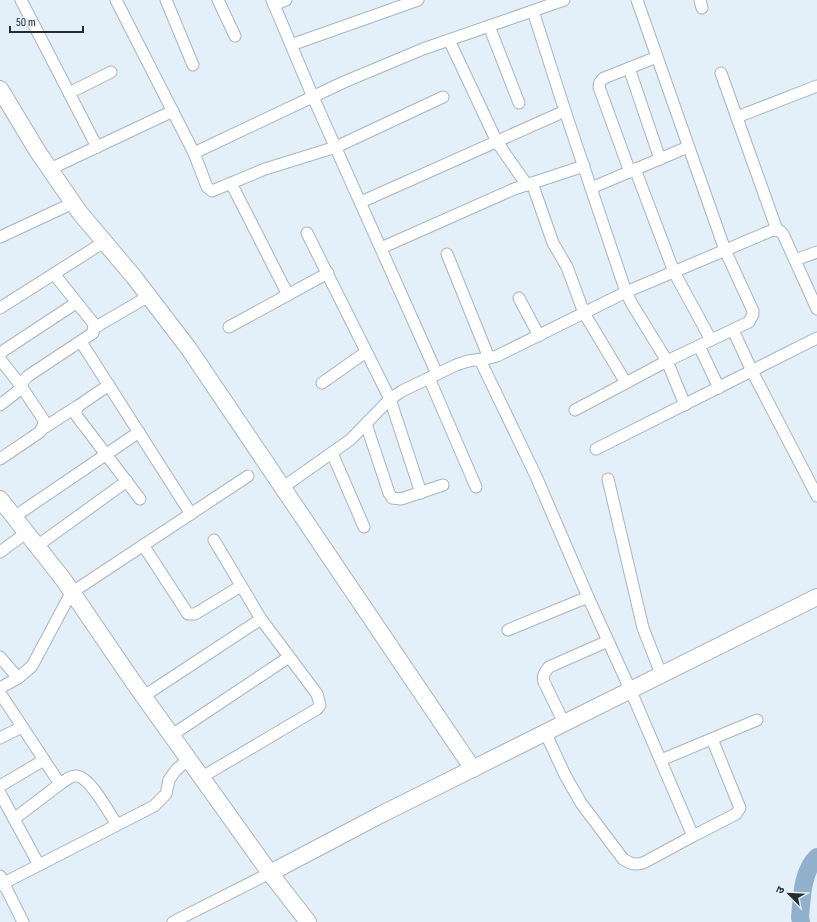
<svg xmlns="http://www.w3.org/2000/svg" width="817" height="922" viewBox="0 0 817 922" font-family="'Sofia Sans Condensed','Noto Sans Devanagari',sans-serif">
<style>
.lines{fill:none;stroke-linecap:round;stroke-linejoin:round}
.river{stroke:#91b0cc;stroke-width:18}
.street-casing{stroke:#a9b4be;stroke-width:13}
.secondary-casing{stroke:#a9b4be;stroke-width:18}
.street{stroke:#fff;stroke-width:11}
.secondary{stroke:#fff;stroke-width:16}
</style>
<rect width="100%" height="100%" fill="#e3eff9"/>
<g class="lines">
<!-- river -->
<path class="river" d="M801,922L800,917C802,898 802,871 817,857"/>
<defs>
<g id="street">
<path d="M21,0L97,147"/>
<path d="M116,0L194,153L344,82L423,49L564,0"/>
<path d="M166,0L193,65"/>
<path d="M218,0L235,36"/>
<path d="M272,0L313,97L437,374"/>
<path d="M700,0L702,8"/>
<path d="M274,5L286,0"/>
<path d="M533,11L565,111"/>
<path d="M489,26L519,103"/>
<path d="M449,40L497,142L527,185L532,183L553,243L567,267L584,313L626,383"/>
<path d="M291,45L418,0"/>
<path d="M629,68L660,159"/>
<path d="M721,73L777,230"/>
<path d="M69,93L111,72"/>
<path d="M737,117L817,86"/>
<path d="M194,153L207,187L212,191L265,169L336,147L443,97"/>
<path d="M50,169L173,111"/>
<path d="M635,169L674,272L711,340"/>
<path d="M630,172L599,87C599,83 600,81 604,78L657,57"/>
<path d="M231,183L288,295"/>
<path d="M591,188L688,147"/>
<path d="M361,202L565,111L626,292L632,304L667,361L685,405"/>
<path d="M307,233L390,399L421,493"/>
<path d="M0,237L73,203"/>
<path d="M381,248L514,189L584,166"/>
<path d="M447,254L489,358"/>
<path d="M795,260L817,252"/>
<path d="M519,298L539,336"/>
<path d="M0,308L104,242"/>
<path d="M229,327L328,273"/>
<path d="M94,328L149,296"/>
<path d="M733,330L752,371L817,496"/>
<path d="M81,342L191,514"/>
<path d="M699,346L719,388"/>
<path d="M0,355L3,351L76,303"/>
<path d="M0,359L21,386L43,419L44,424L40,432L0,459"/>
<path d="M480,360L535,474L588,597"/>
<path d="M429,378L476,487"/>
<path d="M322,383L366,352"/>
<path d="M109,385L78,406L76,412V415L140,499"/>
<path d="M0,405L18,391L24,380L28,376L93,333L94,324L54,274"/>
<path d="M575,410L667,361L749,322L753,314V311L725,250L637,0"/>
<path d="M366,424L389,493L392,498L401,499L443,485"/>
<path d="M42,429L78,406"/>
<path d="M596,449L817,338"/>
<path d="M332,453L364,527"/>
<path d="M608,479L643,628L661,674"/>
<path d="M282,488L350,440L390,399L402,391L456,365L468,361L489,358L497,356L626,292L773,230L780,231L783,234L817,309"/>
<path d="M14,517L139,432"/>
<path d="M143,545L188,614H195L241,586"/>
<path d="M37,546L127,481"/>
<path d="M0,552L26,533"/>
<path d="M508,630L588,597L630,689L693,836L645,862C636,866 631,864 623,859L581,803L565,775L545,732"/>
<path d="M0,657L18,678"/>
<path d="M0,688L18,678L32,666L71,593L248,476"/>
<path d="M0,693L60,784C65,781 71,775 77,776C91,778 109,813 117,825"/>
<path d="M144,696L261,619"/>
<path d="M564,723L544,682C542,676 545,672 549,667L608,641"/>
<path d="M172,735L289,657"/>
<path d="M0,738L22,727"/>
<path d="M661,760L757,720"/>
<path d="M202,777L317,709L320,705L317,694L261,619L214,540"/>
<path d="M0,786L44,760"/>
<path d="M0,793L39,865"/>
<path d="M14,819L60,784"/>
<path d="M693,836L736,814L740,808L712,739"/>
<path d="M0,876L23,922"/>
<path d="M0,885L154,806L166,794L169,780L173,774L177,769L189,759"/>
<path d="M173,922L270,873"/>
</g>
<g id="secondary">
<path d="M0,89L38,152L80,213L134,277L189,349L473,769"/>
<path d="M0,499L63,579L134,683L270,873L308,922"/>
<path d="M270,873L382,814L817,597"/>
</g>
</defs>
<!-- street casing -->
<use href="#street" class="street-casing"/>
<!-- secondary casing -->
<use href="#secondary" class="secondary-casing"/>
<!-- street -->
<use href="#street" class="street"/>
<!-- secondary -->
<use href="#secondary" class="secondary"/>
</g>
<!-- north arrow -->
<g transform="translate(789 894) rotate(294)" stroke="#e3eff9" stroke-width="3" paint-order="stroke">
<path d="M0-3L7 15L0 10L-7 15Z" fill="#282d31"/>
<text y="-6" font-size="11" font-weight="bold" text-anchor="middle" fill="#282d31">उ</text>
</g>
<!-- scale -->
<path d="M10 26v6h73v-6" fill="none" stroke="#282d31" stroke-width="2"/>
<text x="16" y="26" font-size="12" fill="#282d31" stroke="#e3eff9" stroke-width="3" paint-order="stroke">50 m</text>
</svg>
